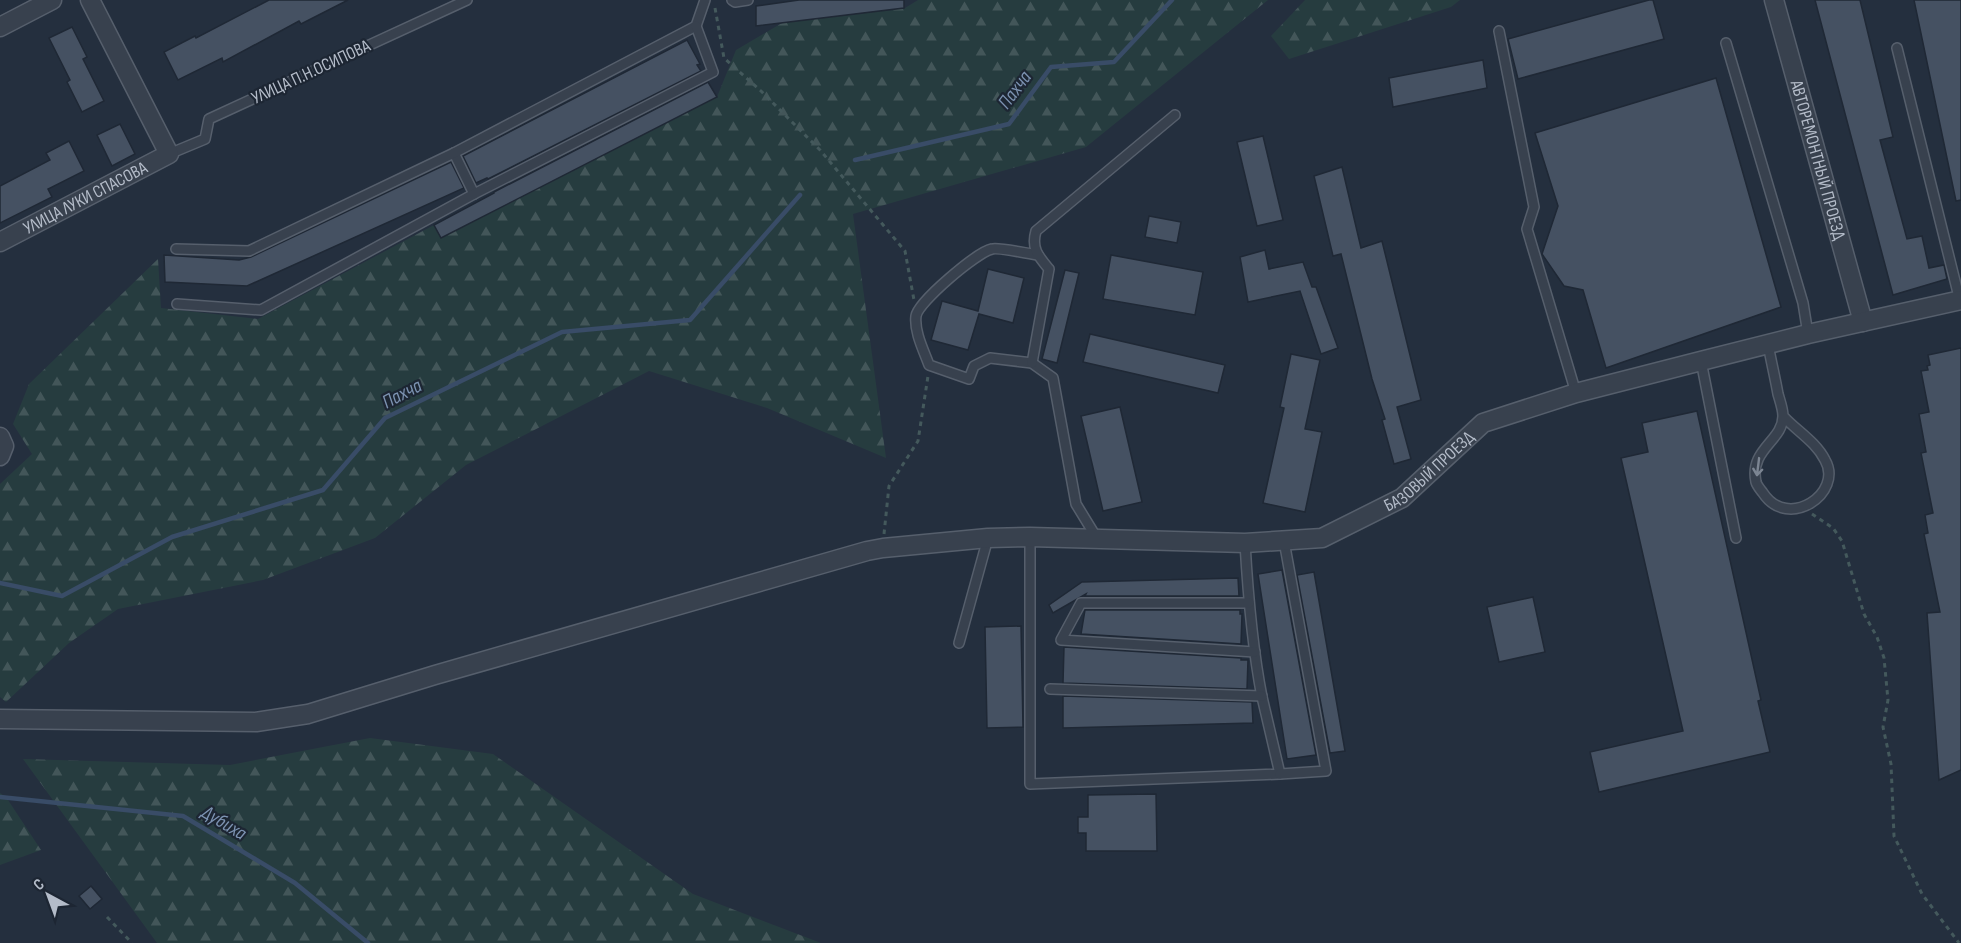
<svg xmlns="http://www.w3.org/2000/svg" width="1961" height="943" viewBox="0 0 1961 943" font-family="'Sofia Sans Condensed',sans-serif">
<style>
.forest{fill:url(#forest-firs)}
.lines{fill:none;stroke-linecap:round;stroke-linejoin:round}
.stream{stroke:#394c67;stroke-width:4.5}
.building{fill:#455162;stroke:#1f2835;stroke-width:1.5}
.service-casing{stroke:#565f6c;stroke-width:12}
.minor-casing{stroke:#565f6c;stroke-width:21}
.path{stroke:#44595c;stroke-width:3;stroke-dasharray:4.5 4.5;stroke-linecap:butt}
.service{stroke:#38414e;stroke-width:9}
.minor{stroke:#38414e;stroke-width:18}
.oneway{stroke:#7c8592}
.labels{text-anchor:middle;dominant-baseline:central;stroke-width:4.5;stroke-linejoin:round;paint-order:stroke}
.street-label{font-size:18px;fill:#b4bcc9;stroke:#1d2633}
.water-label{font-size:20px;font-style:italic;fill:#7c92b1;stroke:#1d2633}
</style>
<defs>
<pattern id="forest-firs" width="22" height="20" patternUnits="userSpaceOnUse" patternTransform="scale(1.5)"><rect width="22" height="20" fill="#263c3f"/><path d="M5 1l3.5 6h-7zM16 11l3.5 6h-7z" fill="#435659"/></pattern>
</defs>
<rect width="100%" height="100%" fill="#242f3e"/>
<!-- forest -->
<g class="forest">
<path d="M918,0H1268L1086,147L853,214L886,458L767,408L649,371L466,465L375,538L263,580L118,609L69,643L6,702L0,697V484L32,454L13,424L29,384L158,259L161,308L258,319L434,225L441,238L717,97L736,50L782,23L905,8Z"/>
<path d="M1305,0H1460L1451,7L1289,59L1271,36Z"/>
<path d="M370,738L493,754L693,894L821,943H157L23,759L230,765Z"/>
<path d="M0,793L6,797L41,850L0,865Z"/>
</g>
<g class="lines">
<!-- stream -->
<g class="stream">
<path d="M855,160L1009,124L1051,67L1114,62L1172,0"/>
<path d="M0,583L62,596L172,537L323,490L385,418L562,332L690,320L800,195"/>
<path d="M0,797L183,816L295,883L368,943"/>
</g>
</g>
<!-- building -->
<g class="building">
<path d="M269,0H348L301,24L299,21L223,62L222,58L178,80L164,52L195,36L196,38Z"/>
<path d="M799,0H904V8L756,26V6Z"/>
<path d="M1649,0H1653L1664,39L1518,79L1508,39Z"/>
<path d="M1815,0H1860L1893,137L1880,140L1907,239L1922,236L1929,268L1944,265L1947,279L1893,295Z"/>
<path d="M1914,0H1961V200L1956,201Z"/>
<path d="M72,27L87,57L83,59L104,101L82,112L67,82L70,80L49,38Z"/>
<path d="M687,40L700,64L697,65L701,71L488,179L487,178L476,183L463,156Z"/>
<path d="M1483,60L1487,88L1393,107L1389,78Z"/>
<path d="M1716,78L1781,307L1606,368L1583,290L1564,286L1542,254L1558,206L1535,133Z"/>
<path d="M708,82L717,97L441,238L434,225L494,193V192Z"/>
<path d="M120,124L135,154L112,166L97,135Z"/>
<path d="M1263,136L1283,220L1257,226L1237,142Z"/>
<path d="M69,141L84,171L48,189L52,197L0,223V186L50,160L46,153Z"/>
<path d="M451,162L464,188L247,286L165,282L164,255L239,260L251,257Z"/>
<path d="M1342,167L1361,248L1382,241L1421,400L1397,407L1411,459L1394,464L1382,420L1385,419L1372,379L1341,254L1333,256L1314,176Z"/>
<path d="M1149,216L1181,222L1177,243L1145,237Z"/>
<path d="M1265,250L1269,269L1303,262L1312,287H1316L1338,348L1321,354L1300,291L1248,302L1240,257Z"/>
<path d="M1111,255L1203,272L1195,315L1103,299Z"/>
<path d="M988,269L1024,278L1013,323L979,314L968,350L931,340L942,301L978,311Z"/>
<path d="M1065,270L1079,273L1057,363L1042,359Z"/>
<path d="M1090,334L1225,365L1218,393L1083,362Z"/>
<path d="M1961,348V770L1939,780L1927,613L1940,612L1924,534L1928,533L1925,515L1933,513L1921,453L1926,452L1919,414L1929,412L1921,371L1928,370L1927,366L1930,365L1928,355Z"/>
<path d="M1291,354L1320,360L1305,429L1322,432L1305,512L1263,503L1284,408L1280,407Z"/>
<path d="M1120,407L1142,502L1103,511L1081,416Z"/>
<path d="M1697,411L1761,700L1758,701L1770,752L1599,792L1590,752L1683,731L1621,458L1648,452L1642,423Z"/>
<path d="M1282,570L1316,755L1287,759L1258,574Z"/>
<path d="M1314,572L1345,751L1330,753L1297,575Z"/>
<path d="M1238,578L1239,596H1085L1086,594L1053,613L1049,605L1082,582Z"/>
<path d="M1533,597L1545,652L1499,662L1487,607Z"/>
<path d="M1085,610H1240V614H1242L1241,644L1081,634Z"/>
<path d="M1021,626L1023,727L987,728L985,627Z"/>
<path d="M1064,647L1241,658V660H1248L1247,689L1063,683Z"/>
<path d="M1063,696L1252,702L1253,723L1063,728Z"/>
<path d="M1156,794L1157,851H1086V833H1078V817H1088V795Z"/>
<path d="M91,886L102,899L90,909L79,896Z"/>
</g>
<g class="lines">
<defs>
<g id="service">
<path d="M732,0L735,2L748,0"/>
<path d="M1499,31L1534,207L1527,229L1576,393"/>
<path d="M1726,43L1803,303L1808,334"/>
<path d="M1897,48L1960,301"/>
<path d="M454,153L474,194"/>
<path d="M169,154L205,139L209,119L467,0"/>
<path d="M176,249L249,251L454,153L696,26L705,0"/>
<path d="M1038,255C1029,254 999,247 992,249C977,252 918,302 916,316C914,332 924,351 929,365L969,379L974,366L990,358L1032,363L1053,378L1076,504L1098,540"/>
<path d="M177,304L261,310L474,194L713,72L696,26"/>
<path d="M1768,344C1771,361 1775,377 1778,394C1780,401 1783,409 1783,416C1783,441 1749,449 1756,482C1757,486 1761,490 1763,493C1788,531 1844,493 1825,460C1816,442 1797,431 1784,417"/>
<path d="M1701,361L1736,538"/>
<path d="M1032,363L1049,269C1038,256 1031,248 1036,231L1175,115"/>
<path d="M1030,537V784L1280,774C1274,748 1268,722 1262,697C1252,646 1248,595 1245,543"/>
<path d="M1249,603H1081L1061,640L1255,652"/>
<path d="M959,643L988,538"/>
<path d="M1050,689L1262,696"/>
<path d="M1280,774L1326,771L1284,541"/>
</g>
<g id="minor">
<path id="s1" d="M1774,0L1863,322"/>
<path d="M0,27L52,0"/>
<path id="s2" d="M0,242L169,154L90,0"/>
<path d="M0,437L4,446L0,456"/>
<path id="s3" d="M0,719L256,722L308,714L435,675L867,551L883,548L988,538L1030,537L1245,543L1322,538L1402,498L1483,423L1576,393L1701,361L1808,334L1961,300"/>
</g>
</defs>
<!-- service casing -->
<use href="#service" class="service-casing"/>
<!-- minor casing -->
<use href="#minor" class="minor-casing"/>
<!-- path -->
<g class="path">
<path d="M715,8L724,58L761,91L820,150L905,251L914,300"/>
<path d="M1812,514L1833,528L1842,541L1864,614L1877,637L1884,658L1888,700L1883,727L1891,764L1894,836L1922,894L1959,943"/>
<path d="M884,534L889,486L918,441L928,376"/>
<path d="M107,917L132,943"/>
</g>
<!-- service -->
<use href="#service" class="service"/>
<!-- minor -->
<use href="#minor" class="minor"/>
</g>
<!-- one-way arrows -->
<defs><path id="oneway-shaft" d="M-6 0H5M1.5-3L5.5 0L1.5 3" fill="none" stroke-width="1.6" stroke-linecap="round" stroke-linejoin="round" transform="scale(1.5)"/></defs>
<use class="oneway" href="#oneway-shaft" transform="translate(1758 467) rotate(97)"/>
<g class="labels">
<!-- street labels -->
<g class="street-label">
<text transform="translate(311 72) rotate(-25)">УЛИЦА П.Н.ОСИПОВА</text>
<text stroke="none"><textPath href="#s1" startOffset="166">АВТОРЕМОНТНЫЙ ПРОЕЗД</textPath></text>
<text stroke="none"><textPath href="#s2" startOffset="96">УЛИЦА ЛУКИ СПАСОВА</textPath></text>
<text stroke="none"><textPath href="#s3" startOffset="1474">БАЗОВЫЙ ПРОЕЗД</textPath></text>
</g>
<!-- water labels -->
<g class="water-label">
<text transform="translate(1015 90) rotate(-53)">Пахча</text>
<text transform="translate(402 394) rotate(-28)">Пахча</text>
<text transform="translate(224 823) rotate(31)">Дубиха</text>
</g>
</g>
<!-- north arrow -->
<g transform="translate(48 895) rotate(319)" stroke="#1d2633" stroke-width="4.5" paint-order="stroke">
<path d="M0-4.5L10 22L0 15L-10 22Z" fill="#b4bcc9"/>
<text y="-9" font-size="16" font-weight="bold" text-anchor="middle" fill="#b4bcc9">С</text>
</g>
</svg>
